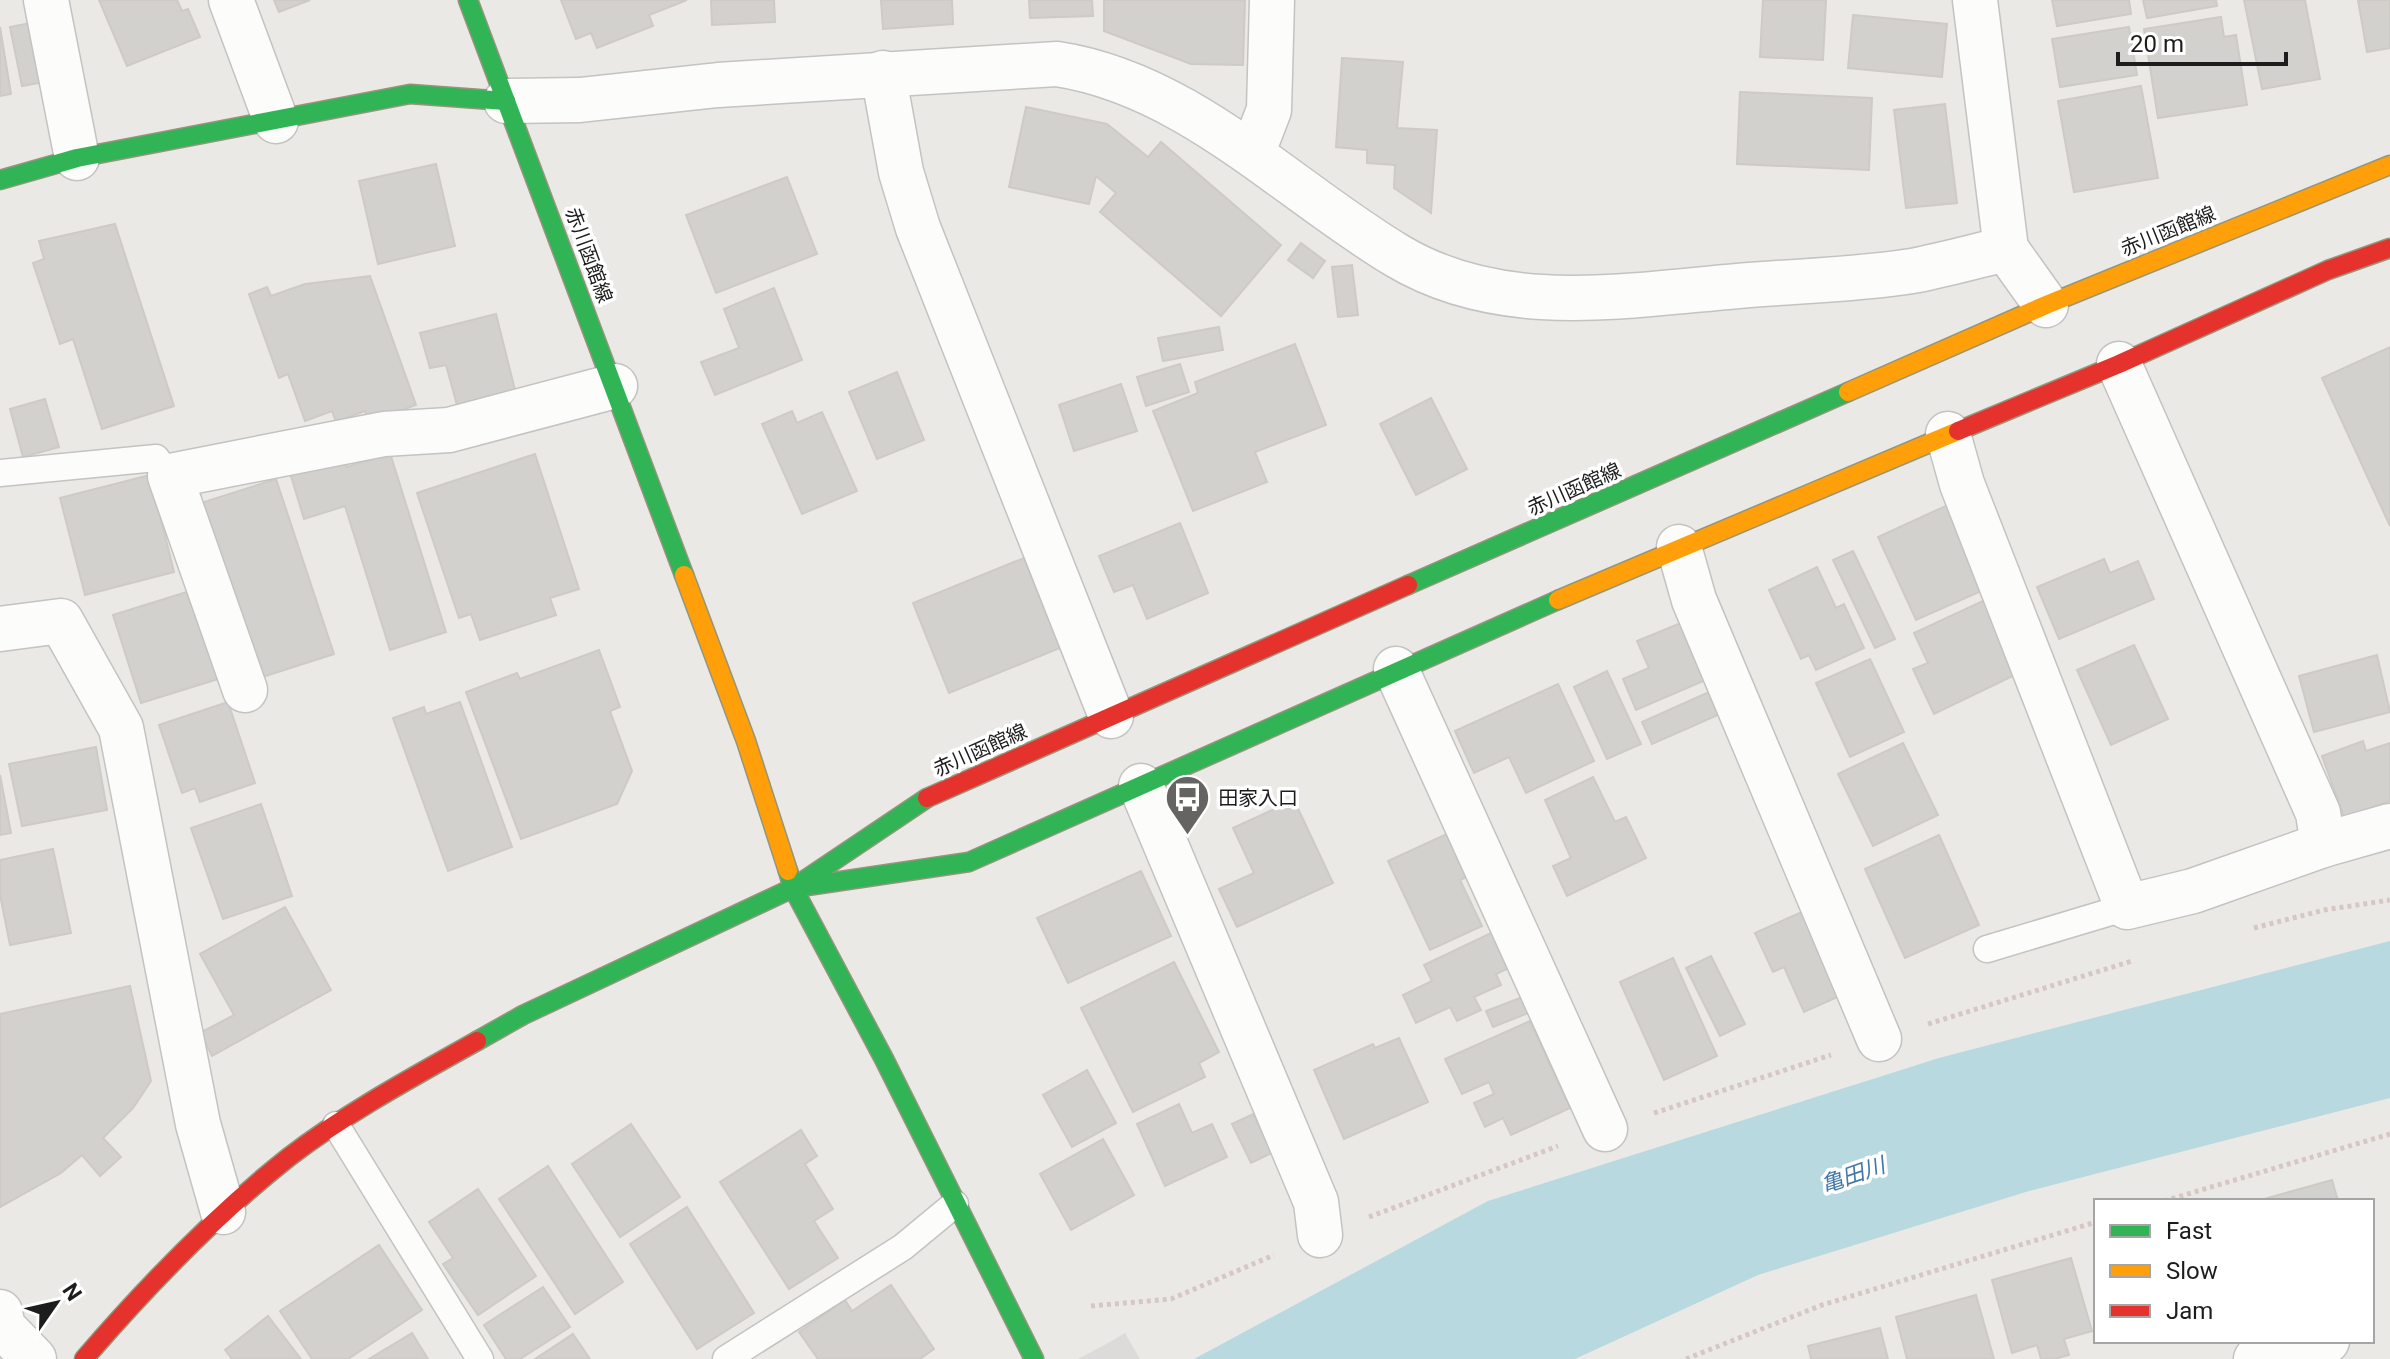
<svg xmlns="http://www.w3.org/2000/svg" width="2390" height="1359" viewBox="0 0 2390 1359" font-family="Roboto,'Noto Sans JP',sans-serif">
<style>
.water{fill:#b7d9df}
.pier{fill:#dcdbd9}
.building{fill:#d3d1ce;stroke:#cecac6;stroke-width:2}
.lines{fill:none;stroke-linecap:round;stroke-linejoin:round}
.lane-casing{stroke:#c4c3c1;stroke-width:29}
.street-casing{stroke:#c4c3c1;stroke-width:47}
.fast-casing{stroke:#94957c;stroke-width:21}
.slow-casing{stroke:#94957c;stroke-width:21}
.jam-casing{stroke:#94957c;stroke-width:21}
.path{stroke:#d6c7c4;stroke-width:5;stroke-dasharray:4 4;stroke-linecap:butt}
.lane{stroke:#fcfcfb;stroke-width:26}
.street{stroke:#fcfcfb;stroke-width:44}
.fast{stroke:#30b455;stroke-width:18}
.slow{stroke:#ff9f0a;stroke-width:18}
.jam{stroke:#e5322d;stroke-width:18}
.labels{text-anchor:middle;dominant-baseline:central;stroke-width:7;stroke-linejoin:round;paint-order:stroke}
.street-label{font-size:20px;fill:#1d1d1d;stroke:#fff}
.poi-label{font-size:20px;fill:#1d1d1d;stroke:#fff;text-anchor:start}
.water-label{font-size:22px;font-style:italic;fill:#4479a6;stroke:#fff}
</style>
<rect width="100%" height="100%" fill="#ebe9e5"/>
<!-- water -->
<path class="water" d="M2390,941V1098L2029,1191L1758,1275L1575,1359H1194L1488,1201L1939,1058Z"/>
<!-- pier -->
<path class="pier" d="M1125,1333L1140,1359H1078L1110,1342Z"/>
<!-- building -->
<g class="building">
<path d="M99,0H177L182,11L188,9L200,37L127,66Z"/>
<path d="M274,0H310L279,12Z"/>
<path d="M561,0H687L649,15L653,26L597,48L591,33L576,39Z"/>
<path d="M711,0H774L775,22L712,25Z"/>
<path d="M881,0H952L953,24L883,29Z"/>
<path d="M1029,0H1092L1093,16L1030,18Z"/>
<path d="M1104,0H1245L1243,65L1191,64L1104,31Z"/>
<path d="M1763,0H1826L1823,60L1760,57Z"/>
<path d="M2052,0H2129L2131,14L2057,26Z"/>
<path d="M2143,0H2216L2217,6L2147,18Z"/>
<path d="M2244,0H2305L2320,79L2262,89Z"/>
<path d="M2358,0H2390V48L2367,52Z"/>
<path d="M1853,15L1947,24L1942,77L1848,68Z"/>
<path d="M2221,17L2224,37L2236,35L2247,105L2158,118L2144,29Z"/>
<path d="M31,23L44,82L22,86L10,27Z"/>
<path d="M0,27L11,94L0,96Z"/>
<path d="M2129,27L2137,75L2060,87L2052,39Z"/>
<path d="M1342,58L1403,62L1397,128L1437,130L1431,213L1394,188L1395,165L1367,163V150L1336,147Z"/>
<path d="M2141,86L2158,178L2074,192L2058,101Z"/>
<path d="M1740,92L1872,98L1869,170L1737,164Z"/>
<path d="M1945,104L1957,203L1906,208L1894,110Z"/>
<path d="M1026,107L1107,124L1148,157L1161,142L1281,245L1221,316L1100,212L1116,193L1096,176L1089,204L1009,187Z"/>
<path d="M436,164L455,246L378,264L359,181Z"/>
<path d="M787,177L817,254L716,293L686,215Z"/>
<path d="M115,224L174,406L102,429L73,339L60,344L33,263L44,259L39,241Z"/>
<path d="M1301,243L1325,261L1313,278L1288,260Z"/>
<path d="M1352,265L1358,315L1338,317L1332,267Z"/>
<path d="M370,276L416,405L369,422L365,411L336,422L332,411L305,421L288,374L279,378L249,294L267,287L271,296L305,284Z"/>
<path d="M774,288L802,360L715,395L701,362L739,348L724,309Z"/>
<path d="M496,314L515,390L457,405L446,365L430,368L420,333Z"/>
<path d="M1219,327L1223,350L1163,361L1158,338Z"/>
<path d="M1295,344L1326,425L1255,452L1267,482L1193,511L1153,411L1198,393L1195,382Z"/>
<path d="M2390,347V526L2322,378Z"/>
<path d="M1180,364L1189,392L1146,406L1137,377Z"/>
<path d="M897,372L924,440L877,459L849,392Z"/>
<path d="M1121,384L1137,431L1074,451L1059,405Z"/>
<path d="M1431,398L1467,469L1416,495L1380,424Z"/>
<path d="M45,399L59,447L23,457L10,409Z"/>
<path d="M792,411L797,423L822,412L857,491L802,514L762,424Z"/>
<path d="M390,453L446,632L390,650L345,506L304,519L290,473L343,456L347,467Z"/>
<path d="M535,454L579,589L550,598L556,615L480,640L471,614L459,618L417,493Z"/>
<path d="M150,475L174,572L85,595L60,498Z"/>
<path d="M276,479L334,654L250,681L192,506Z"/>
<path d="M1950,504L1988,588L1916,620L1878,537Z"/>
<path d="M1180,523L1208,593L1147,619L1133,585L1114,592L1099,556Z"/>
<path d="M1853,551L1895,639L1875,648L1833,560Z"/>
<path d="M1024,558L1060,648L949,693L913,603Z"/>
<path d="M2104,559L2110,573L2138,561L2154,599L2059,639L2037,587Z"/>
<path d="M1817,567L1836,608L1844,604L1864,648L1816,670L1809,655L1801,659L1769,590Z"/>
<path d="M190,591L218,679L141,703L113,615Z"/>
<path d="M1987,599L2021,672L1934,714L1913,669L1928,663L1914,633Z"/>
<path d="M1683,622L1708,679L1636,710L1623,679L1649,668L1637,641Z"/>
<path d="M2134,645L2168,719L2111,745L2077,670Z"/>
<path d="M599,650L620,707L610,711L632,771L617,804L521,839L466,692L517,673L520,679Z"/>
<path d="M2377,655L2390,712L2314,732L2299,676Z"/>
<path d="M1870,659L1904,732L1850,757L1816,683Z"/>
<path d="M1607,671L1641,744L1607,759L1574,687Z"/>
<path d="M1558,684L1594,761L1526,793L1509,757L1474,773L1455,731Z"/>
<path d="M1709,692L1718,715L1652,744L1642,722Z"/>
<path d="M228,702L255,783L200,802L195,788L182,793L159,725Z"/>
<path d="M460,702L512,847L448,871L393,718L424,707L426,714Z"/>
<path d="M2363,741L2366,751L2390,743V801L2344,817L2322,756Z"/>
<path d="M1903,743L1938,815L1873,846L1838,774Z"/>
<path d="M96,747L107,810L22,826L9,764Z"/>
<path d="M0,775L11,833L0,835Z"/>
<path d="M1593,777L1615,822L1626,817L1646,858L1567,896L1553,866L1571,858L1545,800Z"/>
<path d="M1294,800L1333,883L1237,927L1219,889L1254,873L1233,828Z"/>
<path d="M261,804L292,896L223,919L191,828Z"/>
<path d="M1451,832L1471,875L1460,880L1482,926L1430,950L1388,861Z"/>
<path d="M1939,835L1979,925L1905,958L1865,869Z"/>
<path d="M53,849L71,933L10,945L0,895V860Z"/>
<path d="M1141,871L1171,936L1068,983L1037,918Z"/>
<path d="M285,907L331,990L212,1056L200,1033L234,1015L200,954Z"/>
<path d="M1804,911L1842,995L1804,1012L1784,967L1773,972L1755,933Z"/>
<path d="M1493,932L1509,968L1496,974L1501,985L1474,997L1481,1010L1457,1021L1450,1007L1416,1023L1403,995L1432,981L1424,965Z"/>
<path d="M1711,956L1745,1024L1720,1036L1686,968Z"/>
<path d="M1673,958L1717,1056L1664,1080L1620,982Z"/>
<path d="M1174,962L1219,1052L1199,1063L1205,1077L1133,1112L1081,1008Z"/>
<path d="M130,986L151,1081L133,1108L103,1138L121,1157L100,1176L82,1155L61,1173L0,1207V1014Z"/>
<path d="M1525,996L1531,1012L1493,1027L1486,1011Z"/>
<path d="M1530,1021L1570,1108L1511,1135L1503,1118L1485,1127L1474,1103L1494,1094L1489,1082L1462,1094L1445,1059Z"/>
<path d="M1399,1038L1428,1102L1344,1139L1314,1070L1373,1044L1375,1048Z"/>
<path d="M1087,1070L1116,1123L1072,1147L1043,1095Z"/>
<path d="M1179,1104L1192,1133L1212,1124L1227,1157L1165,1186L1137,1124Z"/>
<path d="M1253,1114L1272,1153L1251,1163L1232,1124Z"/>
<path d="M631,1124L680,1197L620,1237L572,1164Z"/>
<path d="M801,1130L817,1156L805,1164L833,1209L814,1221L838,1258L789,1289L720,1182Z"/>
<path d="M1103,1139L1134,1195L1071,1230L1040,1174Z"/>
<path d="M548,1166L623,1282L575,1314L499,1199Z"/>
<path d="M2332,1180L2338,1201H2257Z"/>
<path d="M478,1189L536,1276L478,1315L443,1264L453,1258L429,1222Z"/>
<path d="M687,1207L754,1313L697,1349L630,1244Z"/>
<path d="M379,1245L422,1310L348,1359H312L280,1311Z"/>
<path d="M2071,1258L2092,1331L2064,1339L2069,1355L2054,1359H2041L2037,1345L2012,1353L1992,1280Z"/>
<path d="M891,1285L934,1349L920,1359H818L799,1332L845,1300L852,1311Z"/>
<path d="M543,1287L570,1327L520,1359H506L484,1325Z"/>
<path d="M1976,1295L1994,1359H1907L1896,1317Z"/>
<path d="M268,1316L301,1359H232L225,1350Z"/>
<path d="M1880,1328L1888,1359H1811L1808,1346Z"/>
<path d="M412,1333L428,1359H369Z"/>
<path d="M573,1334L590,1359H535Z"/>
</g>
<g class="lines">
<defs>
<g id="lane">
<path d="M0,473L156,458L170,476"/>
<path d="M1987,949L2127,907"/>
<path d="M336,1125L480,1359"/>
<path d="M726,1359L903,1247L955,1204"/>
</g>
<g id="street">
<path d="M46,0L77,158"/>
<path d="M231,0L276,121"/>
<path d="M1975,0L2006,249"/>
<path d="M883,73L901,172L918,228L1111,716"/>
<path d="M506,101L580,100L718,85L1057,64C1188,84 1286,189 1396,255C1500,318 1622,296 1738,286C1795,281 1855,280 1912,271C1944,265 1975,256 2006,249L2046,305"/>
<path d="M1252,154L1269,110L1272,0"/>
<path d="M1948,434L1962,484L2127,907L2193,891L2323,845L2318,813L2119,364"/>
<path d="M1679,547L1694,600L1879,1039"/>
<path d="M0,629L61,621L121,728L198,1124L223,1212"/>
<path d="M1396,669L1605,1129"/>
<path d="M245,690L170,476L384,434L449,430L615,386"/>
<path d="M1141,786L1316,1202L1320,1235"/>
<path d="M2323,845L2390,826"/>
<path d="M0,1312L3,1327L34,1359"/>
<path d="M2256,1359L2327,1341"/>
</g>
<g id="fast">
<path d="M468,0L684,575"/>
<path d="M0,180L77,158L410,94L506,101"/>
<path d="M1408,585L1848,392"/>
<path d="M788,871L793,888L884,1059L1034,1359"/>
<path d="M807,886L969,862L1558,600"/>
<path d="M477,1041L523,1015L793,888L927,798"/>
</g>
<g id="slow">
<path d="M1848,392L2046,305L2390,165"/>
<path d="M684,575L746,741L788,871"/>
<path d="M1558,600L1958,431"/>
</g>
<g id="jam">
<path d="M1958,431L2119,364L2328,270L2390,248"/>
<path d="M927,798L1408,585"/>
<path d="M84,1359C147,1286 213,1217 289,1157C348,1112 413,1077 477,1041"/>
</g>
</defs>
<!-- lane casing -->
<use href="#lane" class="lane-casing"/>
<!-- street casing -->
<use href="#street" class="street-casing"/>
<!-- fast casing -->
<use href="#fast" class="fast-casing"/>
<!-- slow casing -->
<use href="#slow" class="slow-casing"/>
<!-- jam casing -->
<use href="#jam" class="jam-casing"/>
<!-- path -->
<g class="path">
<path d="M2254,928L2324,910L2390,900"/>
<path d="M1928,1024L2132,961"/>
<path d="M1654,1113L1831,1055"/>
<path d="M2164,1201L2390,1134"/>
<path d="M1369,1217L1558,1146"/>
<path d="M1091,1306L1171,1299L1274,1255"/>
<path d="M1686,1359L1822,1305L2096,1222"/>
</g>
<!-- lane -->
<use href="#lane" class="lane"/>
<!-- street -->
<use href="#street" class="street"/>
<!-- fast -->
<use href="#fast" class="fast"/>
<!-- slow -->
<use href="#slow" class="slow"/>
<!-- jam -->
<use href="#jam" class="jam"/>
</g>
<!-- icons -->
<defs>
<symbol id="bus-pin" viewBox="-11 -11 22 30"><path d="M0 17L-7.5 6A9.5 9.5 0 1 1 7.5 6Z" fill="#656463" stroke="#fff"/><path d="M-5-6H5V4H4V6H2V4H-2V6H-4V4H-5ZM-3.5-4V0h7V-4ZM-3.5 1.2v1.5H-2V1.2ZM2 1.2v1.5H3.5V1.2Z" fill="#fff"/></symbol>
</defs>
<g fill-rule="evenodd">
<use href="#bus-pin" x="1162" y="772" width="51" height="69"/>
</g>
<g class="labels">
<!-- street labels -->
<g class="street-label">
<text transform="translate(2168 231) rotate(-22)">赤川函館線</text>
<text transform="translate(589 255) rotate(70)">赤川函館線</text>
<text transform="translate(1574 489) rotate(-24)">赤川函館線</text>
<text transform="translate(980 750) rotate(-24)">赤川函館線</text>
</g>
<!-- poi labels -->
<g class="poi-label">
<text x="1218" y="798">田家入口</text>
</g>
<!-- water labels -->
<g class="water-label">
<text transform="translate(1853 1175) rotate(-19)">亀田川</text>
</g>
</g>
<!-- legend -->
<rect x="2094" y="1199" width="280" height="144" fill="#ffffff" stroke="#a5a5a5" stroke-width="2"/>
<rect x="2110" y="1225" width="40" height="12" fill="#30b455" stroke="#a5a5a5" stroke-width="2"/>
<text x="2166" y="1239" font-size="24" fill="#1d1d1d">Fast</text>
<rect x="2110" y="1265" width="40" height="12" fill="#ff9f0a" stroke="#a5a5a5" stroke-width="2"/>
<text x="2166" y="1279" font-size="24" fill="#1d1d1d">Slow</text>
<rect x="2110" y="1305" width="40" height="12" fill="#e5322d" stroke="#a5a5a5" stroke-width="2"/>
<text x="2166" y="1319" font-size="24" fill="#1d1d1d">Jam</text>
<!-- north arrow -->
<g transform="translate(56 1303) rotate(56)" stroke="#ffffff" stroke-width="6" paint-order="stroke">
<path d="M0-6L14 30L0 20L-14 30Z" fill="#1d1d1d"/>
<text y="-12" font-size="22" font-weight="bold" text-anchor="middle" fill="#1d1d1d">N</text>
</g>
<!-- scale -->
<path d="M2118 52v12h168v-12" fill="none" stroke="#1d1d1d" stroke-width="4"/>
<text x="2130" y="52" font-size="24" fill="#1d1d1d" stroke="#ffffff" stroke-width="6" paint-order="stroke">20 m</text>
</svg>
